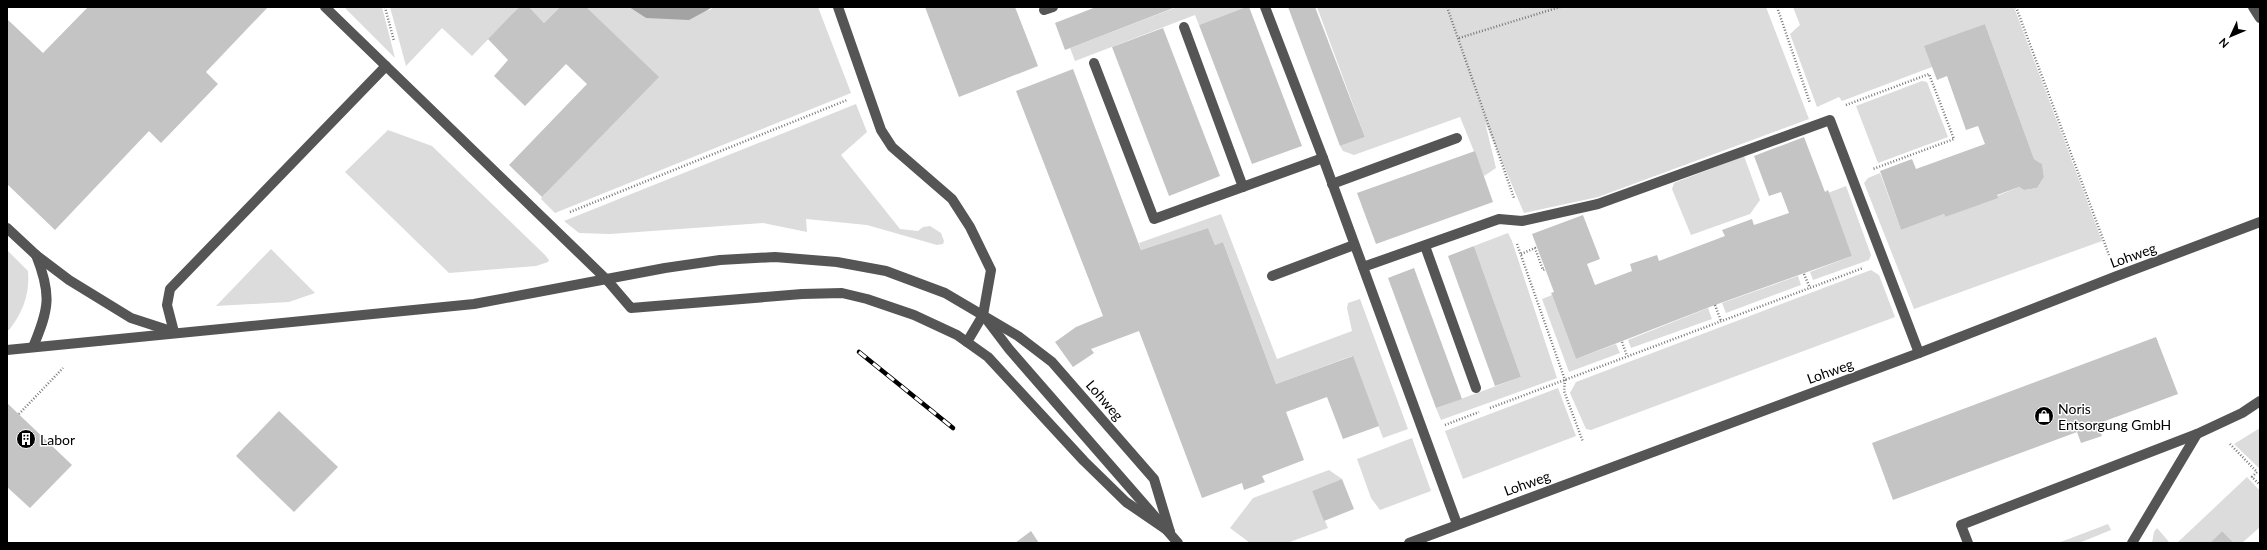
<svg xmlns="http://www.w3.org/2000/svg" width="2267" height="550" viewBox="0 0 2267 550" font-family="Lato,sans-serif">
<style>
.green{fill:#dcdcdc}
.water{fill:#a3a3a3}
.building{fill:#c4c4c4}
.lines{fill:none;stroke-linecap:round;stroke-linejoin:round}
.path{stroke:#777;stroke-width:2.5;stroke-dasharray:1 2;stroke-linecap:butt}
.minor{stroke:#555;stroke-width:10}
.rail-casing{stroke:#000;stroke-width:4.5}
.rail{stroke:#fff;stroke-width:3;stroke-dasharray:9;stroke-linecap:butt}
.labels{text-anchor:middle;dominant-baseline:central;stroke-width:3;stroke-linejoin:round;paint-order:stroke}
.street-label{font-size:14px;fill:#000;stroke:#fff}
.poi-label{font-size:14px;fill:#000;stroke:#fff;text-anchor:start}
</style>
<rect width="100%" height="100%" fill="#fff"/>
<!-- green -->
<g class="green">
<path d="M345,7H382L395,58L346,9Z"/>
<path d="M390,7H519L472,56L442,28L406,66Z"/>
<path d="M529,7H560L544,23Z"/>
<path d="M586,7H629L646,18L710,10L713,7H818L851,93L555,213L541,199L542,197L619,116Z"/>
<path d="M1177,7H1246L1199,25L1195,15L1075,61L1070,48Z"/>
<path d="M1317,7H1766L1809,119L1598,197L1524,213L1485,122L1496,168L1484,176L1460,117L1354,155L1343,151L1340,146L1365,137Z"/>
<path d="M1793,7H2014L2102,241L1914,309L1864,183L1868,178L1880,173L1901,230L1944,214L1945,217L2019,187L2024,190L2037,188L2044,177L2042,164L2034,159L1985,24L1964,32L1932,67L1842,101L1839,97L1817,107L1790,34L1800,25Z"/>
<path d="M1922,81L1927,82L1948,137L1878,163L1856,106Z"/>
<path d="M856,104L867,132L841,155L900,229L918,231L923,227L930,226L941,233L944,241L943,244L937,245L867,225L806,219L807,232L763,223L610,234L579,233L564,221Z"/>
<path d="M388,130L432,146L545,255L549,260L548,262L536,266L449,273L345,172Z"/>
<path d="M1744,156L1760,200L1750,214L1691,235L1672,189L1674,183Z"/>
<path d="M1846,186L1871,255L1869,260L1813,280L1810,272L1852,256L1828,193Z"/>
<path d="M1221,214L1277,359L1352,331L1347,308L1348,303L1360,299L1408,429L1383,438L1352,356L1276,384L1223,242L1215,245L1208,228L1141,250L1139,243Z"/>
<path d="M1508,233L1512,241L1557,378L1441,420L1436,408L1521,377L1474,246Z"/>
<path d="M271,249L315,293L289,302L216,306Z"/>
<path d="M7,250L28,271C30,294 23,312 9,330H7Z"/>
<path d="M1871,270L1879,275L1895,317L1591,430L1586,429L1570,393L1576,382Z"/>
<path d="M1798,276L1801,285L1726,313L1722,303Z"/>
<path d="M1552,295L1576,359L1616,344L1620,353L1569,372L1542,299Z"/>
<path d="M1708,308L1712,319L1631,348L1628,340Z"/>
<path d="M1558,388L1576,436L1463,479L1445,431Z"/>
<path d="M2260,428V469L2234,444Z"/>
<path d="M1412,438L1431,491L1380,510L1371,498L1357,459Z"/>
<path d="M1329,470L1342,479L1312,491L1328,528L1287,543H1250L1230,528L1253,498Z"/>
<path d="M2247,477L2260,491V527L2242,543H2234L2222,531L2210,543H2177Z"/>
<path d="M2108,524L2111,530L2079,543H2058Z"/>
<path d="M2157,528L2170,543H2152L2154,532Z"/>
</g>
<!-- water -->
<path class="water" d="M629,7H713L689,20L646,18Z"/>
<!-- building -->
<g class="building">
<path d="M88,7H268L206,72L218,84L161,143L149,131L55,230L7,184V19L43,53Z"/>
<path d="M519,7H529L544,23L560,7H586L659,77L542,197L509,165L587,84L566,64L525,106L494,76L508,60L488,39Z"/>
<path d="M925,7H1015L1038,66L959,97Z"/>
<path d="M1096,7H1176L1065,50L1055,23Z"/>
<path d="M1246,7H1249L1251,12L1302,146L1252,164L1199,25Z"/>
<path d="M1288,7H1315L1365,137L1340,146Z"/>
<path d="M1985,24L2034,159L2042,164L2044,177L2037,188L2024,190L2019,187L1997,195L1998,198L1945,217L1944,214L1901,230L1880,171L1912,159L1916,169L1985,144L1978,126L1966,130L1947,76L1937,80L1924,46Z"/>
<path d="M1163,28L1220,176L1169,196L1112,47Z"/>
<path d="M1073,69L1141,250L1208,228L1215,245L1223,242L1276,384L1353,356L1379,426L1343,439L1327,397L1286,412L1304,460L1262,476L1265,482L1255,486L1244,490L1242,483L1202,498L1139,331L1091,349L1094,353L1073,367L1055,342L1076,327L1103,316L1016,91Z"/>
<path d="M1804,137L1825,192L1828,190L1852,256L1715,305L1576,359L1552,295L1551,293L1554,292L1532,234L1583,215L1600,259L1587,264L1595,285L1632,271L1630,264L1657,255L1659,261L1725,236L1722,230L1752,219L1754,225L1789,213L1781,192L1769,196L1754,156Z"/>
<path d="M1475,151L1493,202L1376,244L1357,193Z"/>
<path d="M1474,246L1521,377L1495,386L1448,256Z"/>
<path d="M1414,268L1462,399L1436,408L1388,278Z"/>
<path d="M2156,337L2178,394L2097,424L2102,436L2081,443L2077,432L1893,500L1872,443Z"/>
<path d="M7,403L72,465L30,508L7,487Z"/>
<path d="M279,411L338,467L294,512L236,456Z"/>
<path d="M1342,479L1354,509L1324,521L1312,491Z"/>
<path d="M1031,531L1039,543H1015Z"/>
<path d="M2222,531L2234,543H2210Z"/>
</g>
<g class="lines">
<!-- path -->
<g class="path">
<path d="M385,7L394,41"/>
<path d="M1447,7L1514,198"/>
<path d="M1777,7L1810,103"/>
<path d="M2016,7L2109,255"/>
<path d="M1459,38L1560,7"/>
<path d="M1846,105L1929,74L1954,139L1873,169"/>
<path d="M570,212L847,100"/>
<path d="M1517,244L1565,380L1564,391L1583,442"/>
<path d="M1521,254L1535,248L1543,270L1546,269"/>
<path d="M1804,274L1810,288"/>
<path d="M1715,305L1721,321"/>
<path d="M1622,342L1627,356"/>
<path d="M1490,408L1863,268"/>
<path d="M19,414L63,368"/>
<path d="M1445,425L1479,412"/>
<path d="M2230,444L2257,472L2252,477L2260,485"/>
</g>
<!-- minor -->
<g class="minor">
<path d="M325,7L607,280L631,308L802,294L842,293L867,299L914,315L957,335L988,357L1084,461L1126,502L1170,532"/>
<path d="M838,7L881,130L892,147L952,199L970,227L991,270L983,315L967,342"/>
<path d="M1265,7L1323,158"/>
<path d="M2253,7L2260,18"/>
<path d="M1044,10L1053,7"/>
<path d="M1184,27L1243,187"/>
<path d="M1094,63L1154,219L1323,158L1457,524"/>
<path d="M1332,184L1457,138"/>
<path d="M7,228L36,255"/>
<path d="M1425,246L1476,388"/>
<path d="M1363,267L1499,219L1522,221L1598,204L1830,120L1919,353"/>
<path d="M1272,276L1354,245"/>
<path d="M987,320L1009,349L1178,543"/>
<path d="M174,332L167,305L170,289L386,66"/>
<path d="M33,347C49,309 52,295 36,255L69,280L131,318L171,331"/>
<path d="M7,350L474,304L665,268L720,260L775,257L837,262L886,271L945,293L1018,336L1052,362L1154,479L1170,532"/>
<path d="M1409,543L1919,353L2117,276L2260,222"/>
<path d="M1968,543L1961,525L2197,434L2242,413L2260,401"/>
<path d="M2132,543L2197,434"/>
</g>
<defs>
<path id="rail" d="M859,352L953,428"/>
</defs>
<!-- rail casing -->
<use href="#rail" class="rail-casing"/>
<!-- rail -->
<use href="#rail" class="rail"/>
</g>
<!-- icons -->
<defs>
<symbol id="shop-disc" viewBox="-11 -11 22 22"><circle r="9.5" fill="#000" stroke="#fff"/><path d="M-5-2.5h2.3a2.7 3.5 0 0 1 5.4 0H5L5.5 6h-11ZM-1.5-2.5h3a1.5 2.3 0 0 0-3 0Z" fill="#fff"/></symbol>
<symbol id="building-disc" viewBox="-11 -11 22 22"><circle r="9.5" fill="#000" stroke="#fff"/><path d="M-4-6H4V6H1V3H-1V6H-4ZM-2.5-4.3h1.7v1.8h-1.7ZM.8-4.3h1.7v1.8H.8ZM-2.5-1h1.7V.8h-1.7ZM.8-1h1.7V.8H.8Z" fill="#fff"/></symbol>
</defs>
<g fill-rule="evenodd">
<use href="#shop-disc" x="2033" y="405" width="22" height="22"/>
<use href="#building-disc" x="15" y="428" width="22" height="22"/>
</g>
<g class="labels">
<!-- street labels -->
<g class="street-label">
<text transform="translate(2133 255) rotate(-20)">Lohweg</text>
<text transform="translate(1830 371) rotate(-20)">Lohweg</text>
<text transform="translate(1105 400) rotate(49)">Lohweg</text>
<text transform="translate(1527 483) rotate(-20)">Lohweg</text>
</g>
<!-- poi labels -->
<g class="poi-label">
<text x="2058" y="408">Noris<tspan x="2058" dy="16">Entsorgung GmbH</tspan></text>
<text x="40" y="439">Labor</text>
</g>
</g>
<!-- border -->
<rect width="2267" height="550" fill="none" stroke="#000000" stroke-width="16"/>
<!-- north arrow -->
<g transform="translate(2231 36) rotate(226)" stroke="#ffffff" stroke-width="3" paint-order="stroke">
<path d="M0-3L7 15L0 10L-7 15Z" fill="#000000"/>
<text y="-6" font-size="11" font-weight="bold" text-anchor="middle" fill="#000000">N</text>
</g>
</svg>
